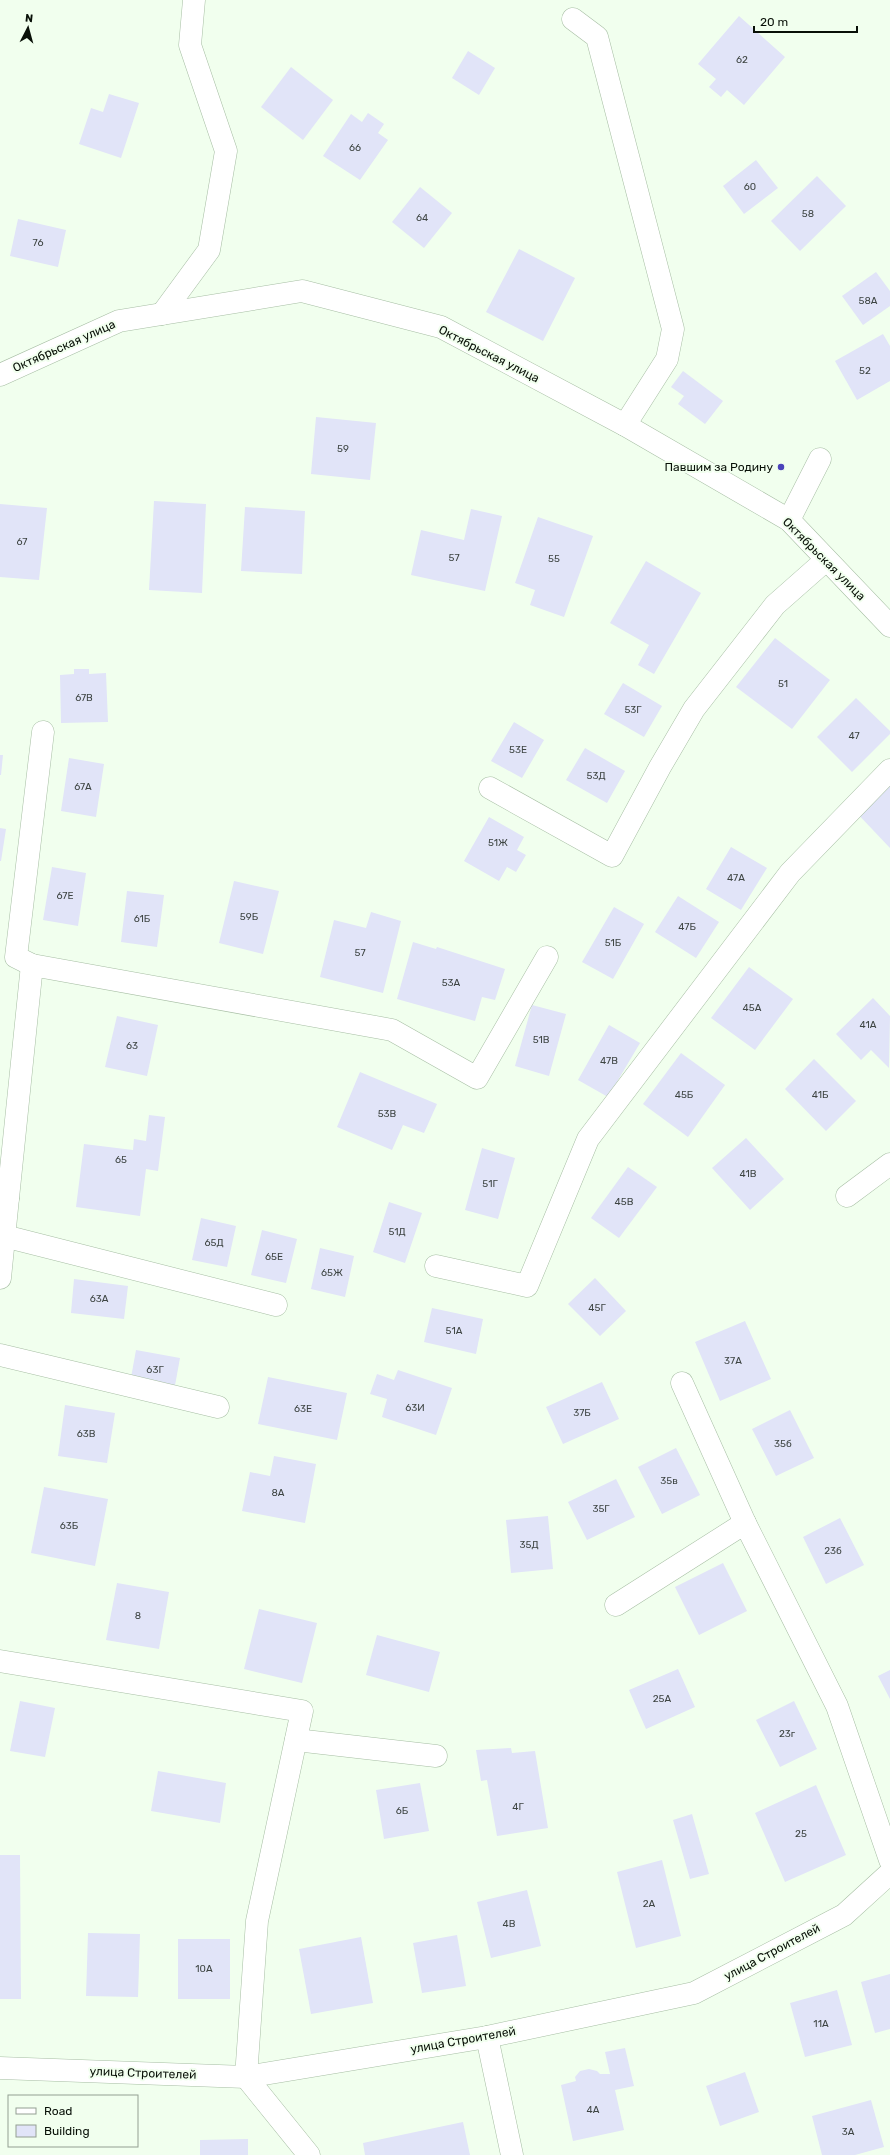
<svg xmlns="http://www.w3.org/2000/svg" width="890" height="2155" viewBox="0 0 890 2155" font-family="Rubik,sans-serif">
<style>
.building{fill:#e1e4f8}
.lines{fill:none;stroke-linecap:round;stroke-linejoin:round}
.minor-casing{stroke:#a7bea4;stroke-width:23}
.minor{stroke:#fff;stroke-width:22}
.poi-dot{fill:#4a43ba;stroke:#f1ffee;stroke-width:1.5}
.labels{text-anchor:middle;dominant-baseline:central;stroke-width:4;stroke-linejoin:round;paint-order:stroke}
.number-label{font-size:10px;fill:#3e4543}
.street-label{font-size:12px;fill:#081007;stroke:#f1ffee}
.poi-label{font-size:12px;fill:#081007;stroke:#f1ffee;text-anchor:end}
</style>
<rect width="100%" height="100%" fill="#f1ffee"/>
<!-- building -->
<g class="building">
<path d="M739,16L785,57L744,105L727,90L721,97L709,87L716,79L698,64Z"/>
<path d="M468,51L495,68L479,95L452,78Z"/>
<path d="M291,67L333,100L303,140L261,107Z"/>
<path d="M109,94L139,103L121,158L79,144L91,108L103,112Z"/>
<path d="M368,113L384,124L378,133L388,140L360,180L323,156L351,114L362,122Z"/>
<path d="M756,160L778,188L744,214L723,186Z"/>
<path d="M817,176L846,206L800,251L771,221Z"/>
<path d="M420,187L452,213L424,248L392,222Z"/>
<path d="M18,219L66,230L58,267L10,256Z"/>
<path d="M519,249L575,278L543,341L486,312Z"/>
<path d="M876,272L890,291V306L863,325L842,296Z"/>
<path d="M883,334L890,346V381L857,400L835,361Z"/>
<path d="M683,371L723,401L705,424L678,404L684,396L671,387Z"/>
<path d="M316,417L376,423L370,480L311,474Z"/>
<path d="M154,501L206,504L202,593L149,590Z"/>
<path d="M0,504L47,508L39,580L0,577Z"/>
<path d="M245,507L305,511L302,574L241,571Z"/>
<path d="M471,509L502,516L485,591L411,575L421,530L464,540Z"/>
<path d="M538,517L593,536L564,617L530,605L535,590L515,583Z"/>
<path d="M646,561L701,593L654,674L638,665L649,645L610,623Z"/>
<path d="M775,638L830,680L792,729L736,687Z"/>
<path d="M74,669H89V674L106,673L108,722L61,723L60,675L74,674Z"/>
<path d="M623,683L662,706L644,737L604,714Z"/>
<path d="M856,698L890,731V734L852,772L817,737Z"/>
<path d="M514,722L544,740L522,778L491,761Z"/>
<path d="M585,748L625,771L607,803L566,780Z"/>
<path d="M0,755H3L1,775H0Z"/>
<path d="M69,758L104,764L96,817L61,811Z"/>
<path d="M890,776V848L854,810Z"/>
<path d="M489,817L524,837L517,850L526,855L516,872L507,867L499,881L464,861Z"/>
<path d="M0,828L6,829L1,861H0Z"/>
<path d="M731,847L767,868L741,910L706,889Z"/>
<path d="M52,867L86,873L78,926L43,920Z"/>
<path d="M234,881L279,891L263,954L219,943Z"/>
<path d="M127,891L164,895L157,947L121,942Z"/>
<path d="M678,896L719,922L696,958L655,932Z"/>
<path d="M614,907L644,924L613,979L582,962Z"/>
<path d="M371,912L401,921L383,993L320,977L334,920L366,928Z"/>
<path d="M413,942L436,949L437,947L505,969L495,1000L482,997L475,1021L397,999Z"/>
<path d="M749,967L793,999L755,1050L711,1018Z"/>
<path d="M873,998L890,1016L889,1068L871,1050L861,1060L836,1034Z"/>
<path d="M532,1005L566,1014L549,1076L515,1066Z"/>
<path d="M117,1016L158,1025L147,1076L105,1067Z"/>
<path d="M609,1025L640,1043L608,1097L578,1080Z"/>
<path d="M681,1053L725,1085L688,1137L643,1104Z"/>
<path d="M814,1059L856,1101L826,1131L785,1089Z"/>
<path d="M360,1072L437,1104L424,1133L403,1125L392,1150L337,1127Z"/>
<path d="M149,1115L165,1117L158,1171L146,1169L140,1216L76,1207L84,1144L133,1150L134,1139L146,1141Z"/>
<path d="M746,1138L784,1179L750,1210L712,1168Z"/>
<path d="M482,1148L515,1158L498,1219L465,1210Z"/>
<path d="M628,1167L657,1187L619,1238L591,1218Z"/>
<path d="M389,1202L422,1213L405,1263L373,1252Z"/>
<path d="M201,1218L236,1226L227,1267L192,1260Z"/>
<path d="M262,1230L297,1239L286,1283L251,1275Z"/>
<path d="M320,1248L354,1256L345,1297L311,1289Z"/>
<path d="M595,1278L626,1311L600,1336L568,1304Z"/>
<path d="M74,1279L128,1286L124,1319L71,1313Z"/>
<path d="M432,1308L483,1319L476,1354L424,1342Z"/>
<path d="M745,1321L771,1379L720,1401L695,1342Z"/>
<path d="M136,1350L180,1358L174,1391L130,1383Z"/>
<path d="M398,1370L452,1388L436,1435L382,1417L387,1399L370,1394L377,1374L394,1380Z"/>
<path d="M268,1377L347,1393L337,1440L258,1424Z"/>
<path d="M602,1382L619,1419L563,1444L546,1407Z"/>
<path d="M65,1405L115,1413L107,1463L58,1456Z"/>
<path d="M790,1410L814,1458L776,1476L752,1429Z"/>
<path d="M676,1448L700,1495L662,1514L638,1467Z"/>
<path d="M274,1456L316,1464L305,1523L242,1511L250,1472L270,1476Z"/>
<path d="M616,1479L635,1517L587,1540L568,1502Z"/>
<path d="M44,1487L108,1499L95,1566L31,1553Z"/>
<path d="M548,1516L553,1569L511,1573L506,1520Z"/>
<path d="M840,1518L864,1565L826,1584L803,1537Z"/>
<path d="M723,1563L747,1611L699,1635L675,1587Z"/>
<path d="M117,1583L169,1592L159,1649L106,1640Z"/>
<path d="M259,1609L317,1623L302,1683L244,1669Z"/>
<path d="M377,1635L440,1652L429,1692L366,1675Z"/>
<path d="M678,1669L695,1707L646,1729L629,1690Z"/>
<path d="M890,1670V1699L878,1676Z"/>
<path d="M20,1701L55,1708L45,1757L10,1751Z"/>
<path d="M794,1701L817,1749L780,1767L756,1720Z"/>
<path d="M511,1748L512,1753L535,1751L548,1828L497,1836L487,1780L481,1781L476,1750Z"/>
<path d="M158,1771L226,1783L220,1823L151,1811Z"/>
<path d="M420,1783L429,1831L384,1839L376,1790Z"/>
<path d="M816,1785L846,1855L785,1882L755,1813Z"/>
<path d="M692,1814L709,1874L690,1879L673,1820Z"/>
<path d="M0,1855H20L21,1999H0Z"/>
<path d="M662,1860L681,1936L636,1948L617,1872Z"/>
<path d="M527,1890L541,1946L491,1958L477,1902Z"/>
<path d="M88,1933L140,1934L138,1997L86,1996Z"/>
<path d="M457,1935L466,1986L422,1993L413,1943Z"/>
<path d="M361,1937L373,2003L311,2014L299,1949Z"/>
<rect x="178" y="1939" width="52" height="60"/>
<path d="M890,1974V2029L875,2033L861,1982Z"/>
<path d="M837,1990L852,2045L805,2057L790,2003Z"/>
<path d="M625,2048L634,2086L615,2090L624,2130L573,2141L561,2085L576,2081L575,2077L580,2071L589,2069L597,2071L600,2074H610L605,2052Z"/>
<path d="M745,2072L759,2112L720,2126L706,2086Z"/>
<path d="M871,2100L884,2147L855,2155H822L812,2116Z"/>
<path d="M463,2122L470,2155H365L363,2143Z"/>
<path d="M248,2139V2155H200V2140Z"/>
</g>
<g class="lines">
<defs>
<g id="minor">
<path d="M573,19L597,37L673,329L667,359L625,425"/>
<path d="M162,314L209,250L226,151L190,45L194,0"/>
<path d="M0,375L119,321L302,291L441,327L625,425L789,520L890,626"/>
<path d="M789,520L820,459"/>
<path d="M490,788L612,856L660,767L694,709L775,605L826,560"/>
<path d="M32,965L16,957L43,732"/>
<path d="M847,1196L890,1164"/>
<path d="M0,1197L8,1198L0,1278"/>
<path d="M8,1198L32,965L392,1030L477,1078L547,957"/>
<path d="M4,1236L276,1305"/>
<path d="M436,1266L527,1286L588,1139L790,873L890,770"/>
<path d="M0,1355L218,1407"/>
<path d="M682,1383L745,1523"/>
<path d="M616,1605L745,1523L837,1706L890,1860"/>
<path d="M0,1661L302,1711L257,1921L246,2077L309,2155"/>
<path d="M296,1740L436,1756"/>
<path d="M487,2037L512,2155"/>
<path d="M0,2068L246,2077L487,2037L694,1993L844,1915L890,1873"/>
</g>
</defs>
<!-- minor casing -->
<use href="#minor" class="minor-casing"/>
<!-- minor -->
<use href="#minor" class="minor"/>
</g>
<!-- markers -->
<circle class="poi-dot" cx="781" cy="467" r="4"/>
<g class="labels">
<!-- number labels -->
<g class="number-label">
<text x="742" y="60">62</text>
<text x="355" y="148">66</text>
<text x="750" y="187">60</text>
<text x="808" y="214">58</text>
<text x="422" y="218">64</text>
<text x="38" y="243">76</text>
<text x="868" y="301">58А</text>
<text x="865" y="371">52</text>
<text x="343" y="449">59</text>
<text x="22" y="542">67</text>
<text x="454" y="558">57</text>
<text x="554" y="559">55</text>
<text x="783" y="684">51</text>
<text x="84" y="698">67В</text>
<text x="633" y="710">53Г</text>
<text x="854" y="736">47</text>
<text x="518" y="750">53Е</text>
<text x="596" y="776">53Д</text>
<text x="83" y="787">67А</text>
<text x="498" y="843">51Ж</text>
<text x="736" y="878">47А</text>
<text x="65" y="896">67Е</text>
<text x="249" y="917">59Б</text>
<text x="142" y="919">61Б</text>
<text x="687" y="927">47Б</text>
<text x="613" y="943">51Б</text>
<text x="360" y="953">57</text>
<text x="451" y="983">53А</text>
<text x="752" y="1008">45А</text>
<text x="868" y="1025">41А</text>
<text x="541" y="1040">51В</text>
<text x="132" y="1046">63</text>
<text x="609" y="1061">47В</text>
<text x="684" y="1095">45Б</text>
<text x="820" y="1095">41Б</text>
<text x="387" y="1114">53В</text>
<text x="121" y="1160">65</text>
<text x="748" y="1174">41В</text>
<text x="490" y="1184">51Г</text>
<text x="624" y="1202">45В</text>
<text x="397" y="1232">51Д</text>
<text x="214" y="1243">65Д</text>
<text x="274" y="1257">65Е</text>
<text x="332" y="1273">65Ж</text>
<text x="99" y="1299">63А</text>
<text x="597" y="1308">45Г</text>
<text x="454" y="1331">51А</text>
<text x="733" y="1361">37А</text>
<text x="155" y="1370">63Г</text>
<text x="415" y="1408">63И</text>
<text x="303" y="1409">63Е</text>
<text x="582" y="1413">37Б</text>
<text x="86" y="1434">63В</text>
<text x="783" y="1444">35б</text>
<text x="669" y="1481">35в</text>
<text x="278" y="1493">8А</text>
<text x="601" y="1509">35Г</text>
<text x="69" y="1526">63Б</text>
<text x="529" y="1545">35Д</text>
<text x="833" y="1551">23б</text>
<text x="138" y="1616">8</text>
<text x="662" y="1699">25А</text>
<text x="787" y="1734">23г</text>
<text x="518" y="1807">4Г</text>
<text x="402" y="1811">6Б</text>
<text x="801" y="1834">25</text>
<text x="649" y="1904">2А</text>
<text x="509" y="1924">4В</text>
<text x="204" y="1969">10А</text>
<text x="821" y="2024">11А</text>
<text x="593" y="2110">4А</text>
<text x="848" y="2132">3А</text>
</g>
<!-- street labels -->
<g class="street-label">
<text transform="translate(64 346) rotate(-24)">Октябрьская улица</text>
<text transform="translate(489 354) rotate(27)">Октябрьская улица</text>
<text transform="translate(824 559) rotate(45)">Октябрьская улица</text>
<text transform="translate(772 1952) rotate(-28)">улица Строителей</text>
<text transform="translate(463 2040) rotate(-10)">улица Строителей</text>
<text transform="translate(143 2073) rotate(2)">улица Строителей</text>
</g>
<!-- poi labels -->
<g class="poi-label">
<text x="773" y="467">Павшим за Родину</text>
</g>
</g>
<!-- legend -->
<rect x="8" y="2095" width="130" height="52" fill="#f1ffee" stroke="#949f92"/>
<rect x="16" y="2108" width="20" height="6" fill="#ffffff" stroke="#949f92"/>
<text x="44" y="2115" font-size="12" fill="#081007">Road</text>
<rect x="16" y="2125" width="20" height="12" fill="#e1e4f8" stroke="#949f92"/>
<text x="44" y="2135" font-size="12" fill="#081007">Building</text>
<!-- north arrow -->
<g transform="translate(28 28) rotate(6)" stroke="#f1ffee" stroke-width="3" paint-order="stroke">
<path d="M0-3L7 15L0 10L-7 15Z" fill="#081007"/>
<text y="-6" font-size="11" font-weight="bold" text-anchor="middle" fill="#081007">N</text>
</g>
<!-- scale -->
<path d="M754 26v6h103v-6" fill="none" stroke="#081007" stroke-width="2"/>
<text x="760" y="26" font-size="12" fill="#081007" stroke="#f1ffee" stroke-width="3" paint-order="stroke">20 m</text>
</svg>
